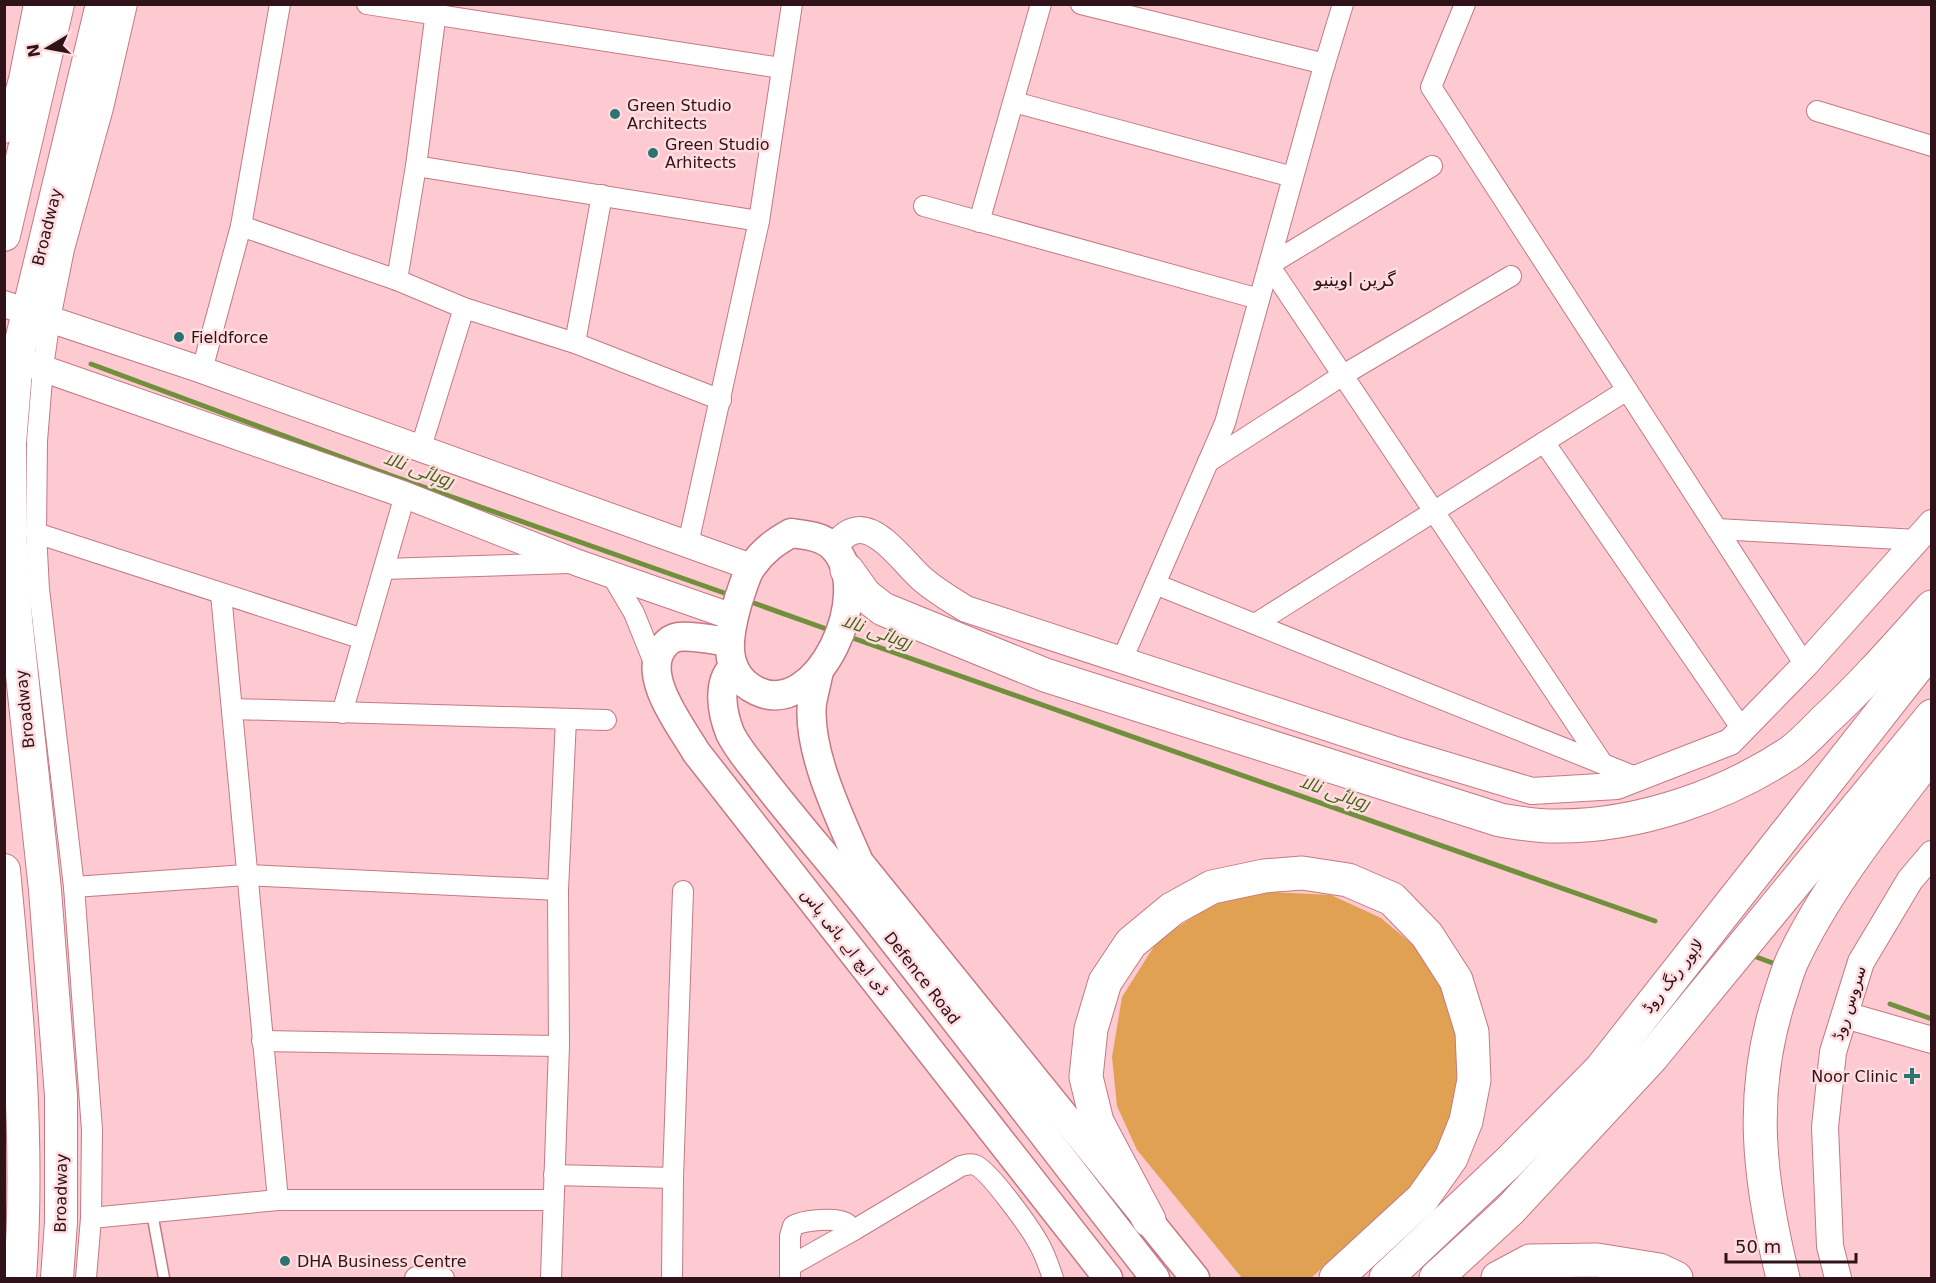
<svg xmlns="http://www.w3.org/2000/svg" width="1936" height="1283" viewBox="0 0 1936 1283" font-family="'DejaVu Sans',Cairo,sans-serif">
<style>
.green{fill:#e0a152}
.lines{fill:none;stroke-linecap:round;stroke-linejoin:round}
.stream{stroke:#70903c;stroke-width:5}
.service-casing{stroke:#c47983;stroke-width:13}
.minor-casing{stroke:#c47983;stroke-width:22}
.tertiary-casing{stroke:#c47983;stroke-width:28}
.secondary-casing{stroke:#c47983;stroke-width:31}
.primary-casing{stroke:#c47983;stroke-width:34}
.motorway-casing{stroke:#c47983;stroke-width:35}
.service{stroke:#fff;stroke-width:10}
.minor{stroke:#fff;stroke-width:20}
.tertiary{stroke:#fff;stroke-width:26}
.secondary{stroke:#fff;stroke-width:28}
.primary{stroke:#fff;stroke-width:32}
.motorway{stroke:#fff;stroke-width:33}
.poi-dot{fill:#2b7471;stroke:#ffdde0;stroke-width:2}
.labels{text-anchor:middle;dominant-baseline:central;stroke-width:5;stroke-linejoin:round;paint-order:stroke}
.poi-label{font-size:16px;fill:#301318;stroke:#ffdde0;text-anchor:start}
.street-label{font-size:16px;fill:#301318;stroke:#ffdde0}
.neighbourhood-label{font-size:18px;fill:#301318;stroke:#ffdde0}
.water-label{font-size:18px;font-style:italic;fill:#406410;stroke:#ffdde0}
</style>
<rect width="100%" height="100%" fill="#fccad0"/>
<!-- green -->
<path class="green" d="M1269,892L1331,895L1381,918L1418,949L1445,989L1459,1035V1091L1445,1137L1418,1182L1311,1278H1242L1137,1150L1117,1106L1112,1057L1122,997L1158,940L1213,904Z"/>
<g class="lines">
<!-- stream -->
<g class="stream">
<path d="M91,364L387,474"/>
<path d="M384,473L730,595"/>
<path d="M748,601L832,631"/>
<path d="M847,636L1655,921"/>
<path d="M1751,955L1778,965"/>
<path d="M1890,1004L1932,1019"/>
</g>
<defs>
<path id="service" d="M152,1213L164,1278"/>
<g id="minor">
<path d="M367,4L781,68"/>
<path d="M1081,4L1325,64"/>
<path d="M1465,4L1431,87L1805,665"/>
<path d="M1014,102L1293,177"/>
<path d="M1817,111L1932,146"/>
<path d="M4,133L19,79L34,4"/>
<path d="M416,166L759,221"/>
<path d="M1432,166L1269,265L1603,764"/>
<path d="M924,206L1259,299"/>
<path d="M979,222L1041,4"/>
<path d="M241,226L397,280L464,308L575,343L721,400"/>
<path d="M397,280L416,166L437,4"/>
<path d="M575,343L602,195"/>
<path d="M202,370L241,226L280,4"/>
<path d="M1544,442L1742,729"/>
<path d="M421,447L464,308"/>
<path d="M1208,462L1343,375L1511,276"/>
<path d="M1717,529L1917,540"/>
<path d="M36,533L363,639"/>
<path d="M688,544L759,221L792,4"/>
<path d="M384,569L569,563"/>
<path d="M611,574L634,613L655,665"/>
<path d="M1155,584L1638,778"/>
<path d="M221,594L278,1200"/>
<path d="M1255,624L1627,390"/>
<path d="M1122,660L1225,423L1322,73L1343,4"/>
<path d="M233,709L606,720"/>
<path d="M342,713L405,495"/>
<path d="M74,887L246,875L558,890"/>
<path d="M262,1041L559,1046"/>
<path d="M554,1175L673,1178L683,891"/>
<path d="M91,1218L278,1200H553"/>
<path d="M790,1266L854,1230"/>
<path d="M86,1278L91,1218L92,1130L74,887L39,589L36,533L37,441L43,367L50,319L64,249L103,108L127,4"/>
<path d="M415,1278L416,1277L444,1278"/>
<path d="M551,1278L559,1046L558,890L566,719"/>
<path d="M672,1278L673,1178"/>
<path d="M790,1278V1236L793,1226C803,1220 836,1217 846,1223C849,1225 851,1228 854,1230L961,1166C966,1165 971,1163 975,1165C989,1170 1031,1229 1039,1244C1045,1254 1049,1267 1053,1278"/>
</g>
<g id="tertiary">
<path d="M4,304L202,370L751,567"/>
<path d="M4,355L405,495L578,563L733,617"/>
<path d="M833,547C841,539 848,530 860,530C881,530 905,563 920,577C934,590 950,599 966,609L1402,752L1532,791L1617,786L1730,742L1805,665L1932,523"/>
<path d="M1845,1015L1932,1040"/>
<path d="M1838,1278L1830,1246L1825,1127L1833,1052L1861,962L1910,880L1932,854"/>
</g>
<g id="secondary">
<path d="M791,533C806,535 822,536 833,547C877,591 817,720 757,691C719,673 729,631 739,598C743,588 746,573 753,565C764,550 775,542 791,533Z"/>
<path d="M729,642C715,640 691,635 678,637C671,638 667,642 663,647C641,676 681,726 696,752L1108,1278"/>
<path d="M732,668C717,684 722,713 730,733C738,750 753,766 764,781C796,822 830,861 862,901C961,1026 1057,1153 1155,1278"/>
<path d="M819,671C817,681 814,692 812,703C807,751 840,818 859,862L1195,1278"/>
</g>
<g id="primary">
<path d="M4,235L58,4"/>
<path d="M4,870C17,1006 30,1142 20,1278"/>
<path d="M57,1278L61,1222V1096L45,890L16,619L10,534V443L17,358L102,4"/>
</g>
<g id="motorway">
<path d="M847,570L865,595L883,609L1045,675L1500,820C1519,823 1540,827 1559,826C1639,826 1725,796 1791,752C1803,743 1814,731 1825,720C1863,685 1897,646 1932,607"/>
<path d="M1149,1220L1097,1122L1086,1077L1091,1029L1105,982L1131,943L1172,909L1212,887L1264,876L1302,873L1348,880L1392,899L1427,935L1456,980L1472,1032L1474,1080L1466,1121L1451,1158L1422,1199L1336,1278"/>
<path d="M1386,1278L1509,1162L1601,1069L1932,648"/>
<path d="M1436,1278L1510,1210L1652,1057L1932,716"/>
<path d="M1498,1278L1530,1261L1597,1260L1659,1270L1676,1278"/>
<path d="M1783,1278C1759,1180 1748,1094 1780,996C1784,984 1787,972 1792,961C1827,886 1882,819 1932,753"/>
</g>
</defs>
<!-- service casing -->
<use href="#service" class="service-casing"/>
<!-- minor casing -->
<use href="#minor" class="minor-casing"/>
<!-- tertiary casing -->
<use href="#tertiary" class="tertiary-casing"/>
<!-- secondary casing -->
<use href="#secondary" class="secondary-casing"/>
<!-- primary casing -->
<use href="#primary" class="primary-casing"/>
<!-- motorway casing -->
<use href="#motorway" class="motorway-casing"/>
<!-- service -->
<use href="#service" class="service"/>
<!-- minor -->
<use href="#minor" class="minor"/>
<!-- tertiary -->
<use href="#tertiary" class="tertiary"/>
<!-- secondary -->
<use href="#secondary" class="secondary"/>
<!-- primary -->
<use href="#primary" class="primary"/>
<!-- motorway -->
<use href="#motorway" class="motorway"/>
</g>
<!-- markers -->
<g class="poi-dot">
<circle cx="615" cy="114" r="6"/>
<circle cx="653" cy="153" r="6"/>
<circle cx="179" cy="337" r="6"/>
<path d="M1909 1067h6v6h6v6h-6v6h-6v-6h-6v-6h6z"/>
<circle cx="285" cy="1261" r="6"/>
</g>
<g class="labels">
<!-- poi labels -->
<g class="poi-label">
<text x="627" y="105">Green Studio<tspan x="627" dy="18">Architects</tspan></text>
<text x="665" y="144">Green Studio<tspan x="665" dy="18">Arhitects</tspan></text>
<text x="191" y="337">Fieldforce</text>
<text x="1898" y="1076" text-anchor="end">Noor Clinic</text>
<text x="297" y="1261">DHA Business Centre</text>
</g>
<!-- street labels -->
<g class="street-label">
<text transform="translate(47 227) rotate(-76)">Broadway</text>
<text transform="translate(25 709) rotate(-96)">Broadway</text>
<text transform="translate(845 942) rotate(52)">ڈی ایچ اے بائی پاس</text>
<text transform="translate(1673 976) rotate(-52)">لاہور رنگ روڈ</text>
<text transform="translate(922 978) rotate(52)">Defence Road</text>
<text transform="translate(1849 1003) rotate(-72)">سروس روڈ</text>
<text transform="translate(61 1193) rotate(-89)">Broadway</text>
</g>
<!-- neighbourhood labels -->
<g class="neighbourhood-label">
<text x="1355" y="279">گرین اوینیو</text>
</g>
<!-- water labels -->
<g class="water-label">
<text transform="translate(419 469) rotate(20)">روہائی نالا</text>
<text transform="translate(877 631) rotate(19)">روہائی نالا</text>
<text transform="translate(1335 792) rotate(19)">روہائی نالا</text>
</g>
</g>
<!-- border -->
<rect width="1936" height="1283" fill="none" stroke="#301318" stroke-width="12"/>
<!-- north arrow -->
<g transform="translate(48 48) rotate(260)" stroke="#ffdde0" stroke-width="4.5" paint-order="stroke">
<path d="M0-4.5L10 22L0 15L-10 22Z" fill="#301318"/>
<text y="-9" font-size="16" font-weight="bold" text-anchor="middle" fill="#301318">N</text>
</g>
<!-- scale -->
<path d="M1726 1253v9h130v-9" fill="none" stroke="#301318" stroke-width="3"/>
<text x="1735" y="1253" font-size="18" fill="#301318" stroke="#ffdde0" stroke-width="4.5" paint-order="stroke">50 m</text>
</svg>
